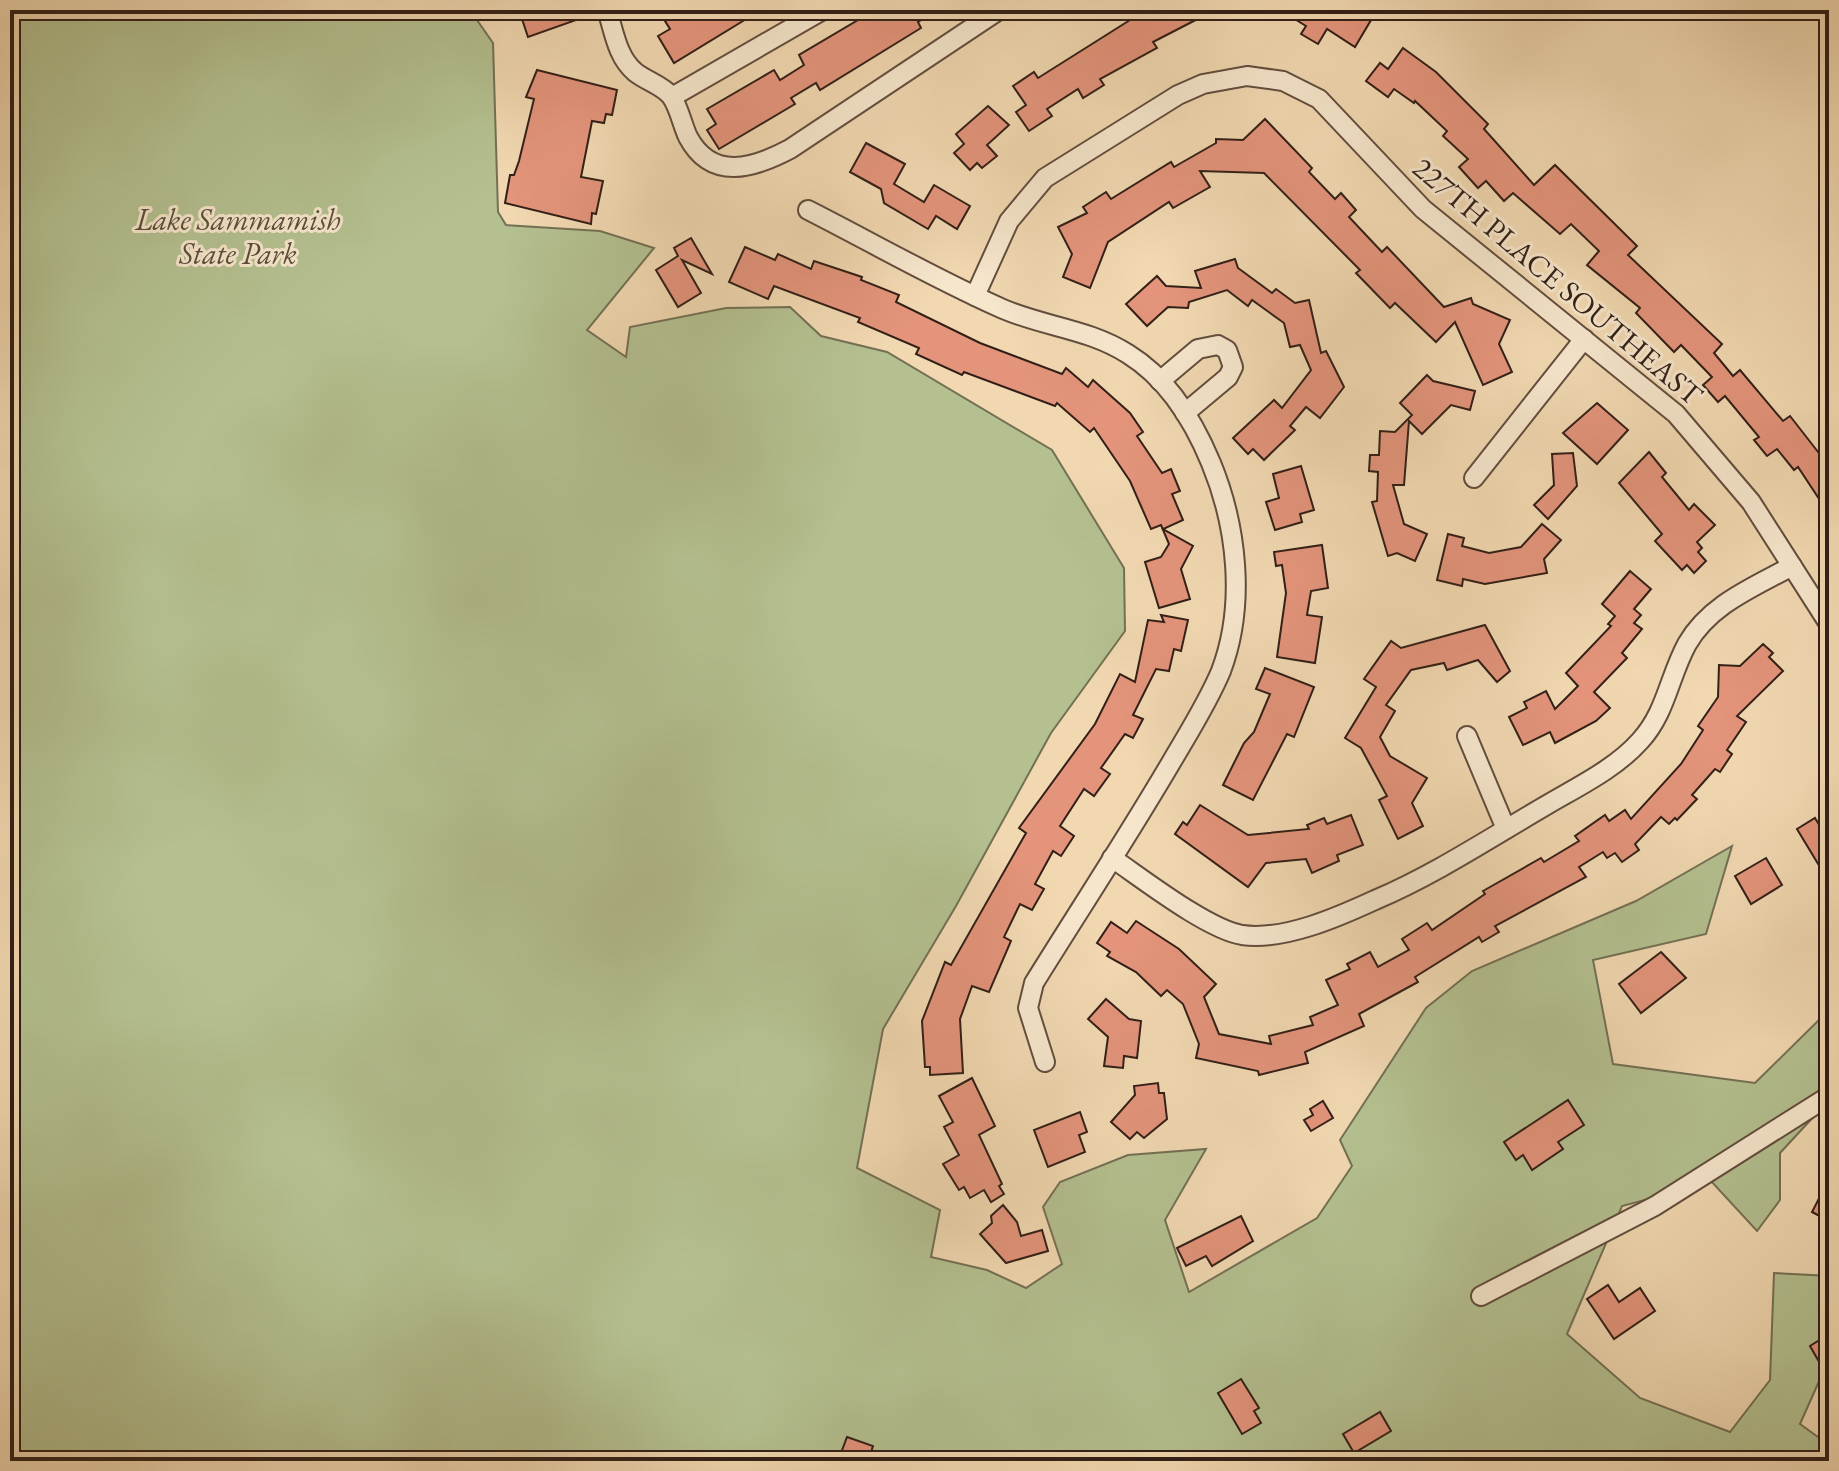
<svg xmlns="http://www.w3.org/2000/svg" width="1839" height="1471" viewBox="0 0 1839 1471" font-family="'EB Garamond',serif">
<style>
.green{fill:#b4c090;stroke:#737054;stroke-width:2}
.building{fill:#e3947b;stroke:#321f17;stroke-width:2}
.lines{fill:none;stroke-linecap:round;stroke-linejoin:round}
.street-casing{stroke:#624d3e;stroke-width:22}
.street{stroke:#f6e6cc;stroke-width:18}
.labels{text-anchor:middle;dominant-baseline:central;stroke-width:6;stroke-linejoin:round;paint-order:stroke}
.park-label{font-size:30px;font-style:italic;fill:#594f3b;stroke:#f6e6cc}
.street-label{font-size:30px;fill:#321f17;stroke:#f6e6cc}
</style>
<rect width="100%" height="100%" fill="#f1d8b1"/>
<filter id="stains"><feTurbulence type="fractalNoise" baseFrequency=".0025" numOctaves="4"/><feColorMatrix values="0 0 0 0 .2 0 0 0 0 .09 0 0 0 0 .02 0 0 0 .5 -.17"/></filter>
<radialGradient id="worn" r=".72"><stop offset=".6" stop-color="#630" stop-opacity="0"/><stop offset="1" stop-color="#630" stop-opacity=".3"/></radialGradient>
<!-- green -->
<path class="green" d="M10,10H470L493,43L498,212L506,225L600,231L654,248L587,330L626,357L630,327L726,308L790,307L821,336L887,352L1052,450L1124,568L1125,631L1051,733L956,906L883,1029L857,1168L940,1210L931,1257L987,1270L1026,1288L1062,1264L1043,1207L1060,1182L1128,1155L1206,1149L1165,1220L1189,1292L1317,1218L1352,1166L1340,1140L1426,1008L1472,971L1636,901L1732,846L1706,934L1593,960L1613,1064L1755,1083L1829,1010V1100L1780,1153V1200L1757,1231L1712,1182L1622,1206L1567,1334L1640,1398L1730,1432L1770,1380L1774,1273L1829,1276V1359L1800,1424L1829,1445V1461H10Z"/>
<!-- building -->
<g class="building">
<path d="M519,10H595L596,13L528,37Z"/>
<path d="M685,10H761L674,63L658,36L670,29L665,21Z"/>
<path d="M875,10H938L918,22L921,28L820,90L816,83L791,98L795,104L719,149L707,130L716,124L707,109L774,70L780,80L804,65L799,55Z"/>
<path d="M1146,10H1165L1169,17L1174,10H1215L1153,42L1157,48L1100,79L1104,85L1083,98L1078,89L1047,109L1052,116L1029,131L1016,112L1026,105L1013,86L1034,72L1038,78Z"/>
<path d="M1280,10H1354L1371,20L1355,47L1327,29L1318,44L1301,34L1306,26Z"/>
<path d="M1403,48L1436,72L1488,124L1484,129L1534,185L1555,165L1637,246L1628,255L1722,344L1714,353L1733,376L1740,370L1783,421L1790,416L1829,466V514L1798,467L1794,470L1777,449L1767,456L1754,440L1759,437L1725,396L1718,402L1703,385L1712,377L1681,345L1674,352L1636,313L1640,308L1587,265L1599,251L1571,224L1560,234L1513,193L1504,201L1486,181L1478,188L1459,167L1468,159L1443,136L1447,131L1415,101L1414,103L1394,89L1388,97L1366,81L1380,63L1388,69Z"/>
<path d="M537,70L617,90L612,115L606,114L604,123L592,121L581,177L603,181L596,214L592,213L591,224L505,203L510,175H514L519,161L534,99L526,97Z"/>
<path d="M988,106L1009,125L987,145L997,156L982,168L977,163L970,170L954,153L964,144L956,134Z"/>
<path d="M1265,119L1312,168L1309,172L1335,199L1341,193L1356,210L1349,217L1382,252L1387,247L1444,307L1471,298L1473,304L1510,320L1499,344L1512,372L1483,385L1455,322L1436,342L1395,303L1390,308L1356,273L1360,270L1264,173L1200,171L1210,187L1173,208L1169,202L1108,242L1090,288L1063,277L1072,254L1058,227L1087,213L1083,207L1106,192L1111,199L1171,162L1174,167L1216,143V139L1243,140Z"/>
<path d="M866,143L905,164L894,184L924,202L934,185L970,206L957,229L936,216L928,229L884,203L881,189L850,172Z"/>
<path d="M691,238L712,274L682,260L701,293L678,307L656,270L678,256L674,248Z"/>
<path d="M745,247L775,260L778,254L811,269L814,261L862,277L861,280L899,295L896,302L980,343L1062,374L1066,368L1088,387L1093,380L1130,413L1143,432L1137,436L1162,473L1171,469L1180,491L1172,494L1183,520L1163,529L1193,546L1181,569L1190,599L1159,608L1145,562L1161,557L1169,544L1161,525L1151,529L1130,481L1094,428L1090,432L1057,403L1055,406L964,372L962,375L916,354L919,348L858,322L860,318L774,286L768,299L729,282Z"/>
<path d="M1235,259L1238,268L1272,293L1276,289L1295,303L1309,300L1321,353L1326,351L1344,387L1320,418L1306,407L1290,426L1295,430L1264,460L1253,449L1248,454L1233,438L1274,400L1282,408L1311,370L1300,345L1290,347L1284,323L1252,300L1248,306L1227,290L1189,302L1188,308L1168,307L1147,326L1126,304L1157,276L1166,286L1201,288L1195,271Z"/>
<path d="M1427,375L1433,381L1475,391L1470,410L1451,405L1422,434L1409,421L1404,485H1393L1404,524L1427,534L1415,561L1397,553L1388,556L1372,502L1377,501L1378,472L1369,471L1370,455H1379L1380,431L1395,432L1412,415L1400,403Z"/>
<path d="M1597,403L1628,430L1597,464L1563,433Z"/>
<path d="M1649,452L1666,473L1662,477L1689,510L1694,504L1715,525L1697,542L1702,548L1698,552L1706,561L1694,573L1687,565L1682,570L1655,541L1662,534L1619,483Z"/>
<path d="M1573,453L1577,486L1548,519L1534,505L1554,485L1552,454Z"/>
<path d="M1301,466L1314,510L1300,514L1302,522L1275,530L1266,502L1279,498L1273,474Z"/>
<path d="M1542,524L1561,540L1544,559L1547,573L1485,584L1463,579L1462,586L1437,580L1448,534L1464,538L1462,546L1489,553L1521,547Z"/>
<path d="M1322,545L1328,588L1311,591L1307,615L1322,617L1315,663L1277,657L1286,593L1282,565L1276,566L1274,552Z"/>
<path d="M1630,571L1651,589L1634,609L1641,615L1634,623L1642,629L1622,653L1627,658L1594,692L1610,708L1596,721L1555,743L1550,732L1523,745L1509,717L1527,708L1524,702L1546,691L1555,709L1578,686L1566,673L1611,626L1608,624L1615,616L1602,604Z"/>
<path d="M1161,615L1188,620L1181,651L1174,649L1169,671L1156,669L1133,715L1143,719L1133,738L1125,734L1101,768L1110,774L1094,796L1084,789L1060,826L1074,836L1061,856L1053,851L1035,884L1044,889L1032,910L1020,904L1004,937L1011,941L989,992L972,986L960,1019L963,1073L930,1075V1067H925L922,1021L945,962L951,965L1026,833L1019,828L1095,724L1120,674L1135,682L1148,620L1164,622Z"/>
<path d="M1485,625L1510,671L1497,682L1478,660L1447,670L1444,663L1411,670L1386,705L1395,711L1380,737L1390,756L1427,778L1412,803L1423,826L1398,839L1379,800L1387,796L1361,748L1345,738L1376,687L1364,679L1391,641L1401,648Z"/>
<path d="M1763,644L1773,653L1769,657L1783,671L1737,716L1746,722L1727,750L1732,754L1720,772L1715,769L1692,795L1697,799L1677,820L1675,818L1669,824L1661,817L1635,844L1639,850L1622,862L1615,853L1607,858L1603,852L1579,867L1586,877L1495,926L1499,932L1482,942L1479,937L1415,977L1418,982L1359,1014L1364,1026L1305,1052L1308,1063L1259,1075L1258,1071L1196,1058L1199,1044L1183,1004L1167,990L1161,996L1136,972L1107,956L1110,952L1097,943L1111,922L1127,933L1136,921L1179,949L1216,984L1204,997L1219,1034L1271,1044L1269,1036L1313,1025L1310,1017L1338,1005L1326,980L1350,969L1347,964L1370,952L1378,967L1409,950L1402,939L1427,923L1432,930L1485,894L1483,891L1541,858L1544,862L1579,841L1575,836L1605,815L1609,821L1625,810L1631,819L1681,764L1703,730L1698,726L1718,697L1719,665L1740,666Z"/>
<path d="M1265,668L1314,687L1294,737L1287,734L1253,800L1223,785L1244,743L1254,732L1270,694L1256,689Z"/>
<path d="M1200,805L1248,835L1309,829L1307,825L1324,818L1327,824L1351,815L1363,845L1337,855L1339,861L1312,873L1306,859L1266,863L1248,887L1175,834L1183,822L1187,825Z"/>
<path d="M1815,818L1829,841V882L1797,829Z"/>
<path d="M1766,858L1782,885L1751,904L1735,876Z"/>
<path d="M1661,952L1686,978L1641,1013L1619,984Z"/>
<path d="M1106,999L1129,1019L1141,1021L1137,1058L1124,1056L1123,1068L1104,1066L1108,1037L1088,1019Z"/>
<path d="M972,1078L995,1126L979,1135L1002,1184L999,1186L1004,1194L991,1202L984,1190L970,1198L964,1187L959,1190L943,1164L959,1155L944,1127L953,1122L939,1096Z"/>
<path d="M1158,1083L1159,1093H1164L1167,1119L1144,1138L1137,1132L1130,1139L1111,1122L1135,1095L1134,1086Z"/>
<path d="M1568,1100L1584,1125L1558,1142L1563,1149L1532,1170L1523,1155L1516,1160L1504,1142Z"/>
<path d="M1323,1101L1333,1118L1311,1131L1304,1120L1313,1115L1310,1109Z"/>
<path d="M1080,1112L1087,1132L1079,1135L1085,1152L1048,1167L1034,1130Z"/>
<path d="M1829,1179V1221L1812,1212Z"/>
<path d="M1003,1205L1017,1222L1021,1236L1042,1230L1048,1251L1006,1263L980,1234L992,1223L991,1216Z"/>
<path d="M1241,1216L1253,1241L1212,1266L1206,1256L1186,1266L1177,1248Z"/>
<path d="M1608,1285L1619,1302L1640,1288L1655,1311L1614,1339L1587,1299Z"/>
<path d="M1829,1334V1379L1810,1346Z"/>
<path d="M1241,1379L1259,1408L1254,1411L1261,1423L1242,1434L1218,1393Z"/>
<path d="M1380,1412L1391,1431L1354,1453L1343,1434Z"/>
<path d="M847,1437L873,1446L868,1461H838Z"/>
</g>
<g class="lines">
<defs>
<g id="street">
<path d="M607,10C614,31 617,57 635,72C646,81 662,85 671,96C679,107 682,124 688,137C712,182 754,168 790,149L999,10"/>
<path d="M672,97L823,10"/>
<path d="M808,210C873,243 937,280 1003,309C1045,327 1089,329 1128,354C1167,378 1194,422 1211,463C1237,526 1246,605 1221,671C1208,702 1189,732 1172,761C1128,836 1080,909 1034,983L1028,1008L1045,1062"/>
<path d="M975,296L1009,221L1045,178L1178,95L1203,84L1247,76L1283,81L1319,99L1423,209L1676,414L1751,502L1829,624"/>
<path d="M1160,381L1198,349L1218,345L1227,350L1233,367L1228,377L1185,413"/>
<path d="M1474,478L1584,339"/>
<path d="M1467,736L1506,829"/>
<path d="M1112,858C1143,879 1207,929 1242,935C1284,941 1338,917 1375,900C1434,875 1490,838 1545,806C1577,787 1615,769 1640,741C1666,713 1669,677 1687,644C1710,604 1754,587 1792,566"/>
<path d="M1481,1296L1655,1206L1829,1096"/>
</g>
</defs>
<!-- street casing -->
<use href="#street" class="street-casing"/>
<!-- street -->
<use href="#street" class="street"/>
</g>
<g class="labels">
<!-- park labels -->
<g class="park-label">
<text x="238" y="219">Lake Sammamish<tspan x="238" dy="34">State Park</tspan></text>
</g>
<!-- street labels -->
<g class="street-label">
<text transform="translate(1558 281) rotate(40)">227TH PLACE SOUTHEAST</text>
</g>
</g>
<!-- margin -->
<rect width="1839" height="1471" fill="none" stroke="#f1d8b1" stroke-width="40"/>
<rect x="12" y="12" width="1815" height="1447" fill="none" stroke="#321f17" stroke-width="4"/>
<rect x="20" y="20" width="1799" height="1431" fill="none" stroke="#321f17" stroke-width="2"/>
<rect width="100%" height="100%" filter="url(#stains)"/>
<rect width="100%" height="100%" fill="url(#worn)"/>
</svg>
